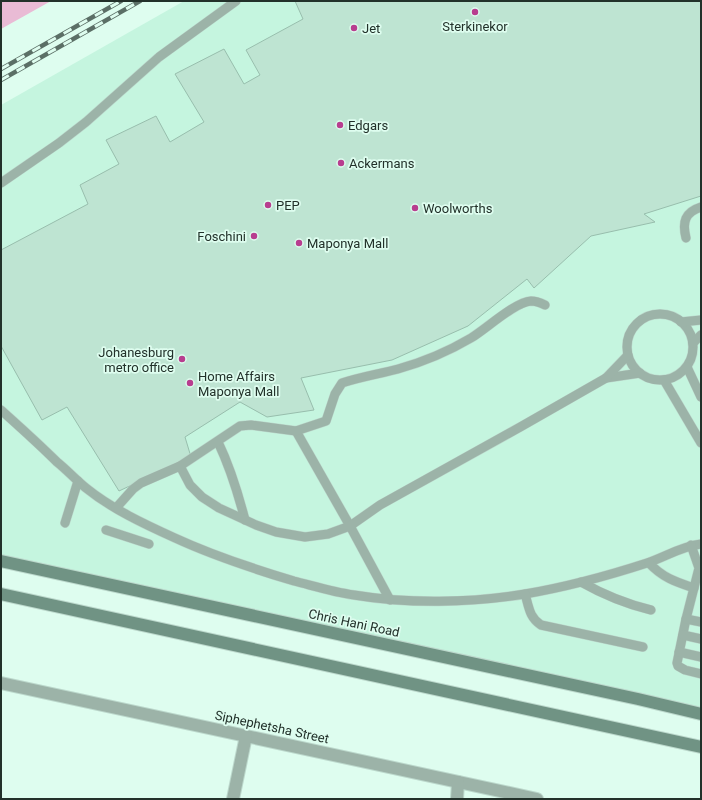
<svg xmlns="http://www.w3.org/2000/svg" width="702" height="800" viewBox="0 0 702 800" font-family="Roboto,sans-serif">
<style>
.built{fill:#c5f5df}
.green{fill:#e9bbd5}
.building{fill:#bee4d2;stroke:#98bead}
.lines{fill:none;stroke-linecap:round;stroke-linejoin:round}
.lane-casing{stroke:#bcd8cc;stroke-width:10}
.street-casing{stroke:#bcd8cc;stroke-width:14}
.secondary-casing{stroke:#bcd8cc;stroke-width:14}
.lane{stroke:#9cb3a8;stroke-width:9}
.street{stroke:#9cb3a8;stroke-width:12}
.secondary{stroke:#709384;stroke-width:12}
.rail-casing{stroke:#5b6f66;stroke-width:4.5}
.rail{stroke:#defdef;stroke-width:3;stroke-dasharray:9;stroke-linecap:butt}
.poi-dot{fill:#b83d8f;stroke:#defdef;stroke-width:1.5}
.labels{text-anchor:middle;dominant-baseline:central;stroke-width:3.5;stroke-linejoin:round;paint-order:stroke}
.poi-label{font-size:13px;fill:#22312a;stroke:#defdef;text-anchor:start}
.street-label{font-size:13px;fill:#22312a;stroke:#defdef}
</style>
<rect width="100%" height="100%" fill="#defdef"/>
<!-- built -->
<path class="built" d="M184,1H701V709L1,559V105Z"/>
<!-- green -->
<path class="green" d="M1,1H51L1,29Z"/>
<!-- building -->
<path class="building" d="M295,1H701V196L644,214L655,222L591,236L534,288L527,279L468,326L392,360L301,378L314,410L267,417L240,402L185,437L191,457L119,491L67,407L42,420L1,346V250L88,204L80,185L119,164L106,140L156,116L170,142L204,122L175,74L224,49L244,84L260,75L246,50L303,19Z"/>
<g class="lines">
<defs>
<g id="lane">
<path d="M1,183L59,143L86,122L159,57L236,1"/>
<path d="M686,238C682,222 685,212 701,207"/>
<circle cx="660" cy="347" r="33"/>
<path d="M681,322L701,320"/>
<path d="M693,343L701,335"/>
<path d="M687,367L701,397"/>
<path d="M606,378L640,373"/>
<path d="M664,380L701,443"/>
<path d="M1,410C20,427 39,444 57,462C67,470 76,480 86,488C112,509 144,524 175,538C214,556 254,569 294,581C314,586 333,592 354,595C408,604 470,603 525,594C566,587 607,576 647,563C665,557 682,546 701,544"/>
<path d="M296,431L350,526L390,600"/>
<path d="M218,442C230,467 238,493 245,520"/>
<path d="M180,466L190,485L202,497L219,508L256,525L276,532L305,537L328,534L350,526L380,505L522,426L606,378L628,355"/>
<path d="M116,508L133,489L141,483L180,466L240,426L251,425L296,431L326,421L335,394L342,383C360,377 379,374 398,369C423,362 449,351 471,338C486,329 515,302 531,301C536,301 541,303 545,305"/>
<path d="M65,523L78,481"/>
<path d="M106,530L149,544"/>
<path d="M691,545L699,568L686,619L677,663L678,666L685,670L701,674"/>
<path d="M649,563C663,578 676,582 694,588"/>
<path d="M581,582C604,595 626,604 651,610"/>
<path d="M525,594C529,607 529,617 541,625L643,647"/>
<path d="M686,619L701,622"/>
<path d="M683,635L701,639"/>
<path d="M679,652L701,657"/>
</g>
<g id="street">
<path d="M1,683L537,799"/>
<path d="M233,799L246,736"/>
<path d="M457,799L458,782"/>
</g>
<g id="secondary">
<path d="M1,561L638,699L701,714"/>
<path d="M1,594L701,747"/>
</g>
</defs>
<!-- lane casing -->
<use href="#lane" class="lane-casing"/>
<!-- street casing -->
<use href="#street" class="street-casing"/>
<!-- secondary casing -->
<use href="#secondary" class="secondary-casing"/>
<!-- lane -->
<use href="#lane" class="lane"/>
<!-- street -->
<use href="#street" class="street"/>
<!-- secondary -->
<use href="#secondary" class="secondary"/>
<defs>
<g id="rail">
<path d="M1,69L121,1"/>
<path d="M1,80L140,1"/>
</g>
</defs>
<!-- rail casing -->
<use href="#rail" class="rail-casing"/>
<!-- rail -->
<use href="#rail" class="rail"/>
</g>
<!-- markers -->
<g class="poi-dot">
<circle cx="475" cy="12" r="4"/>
<circle cx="354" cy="28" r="4"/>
<circle cx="340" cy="125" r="4"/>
<circle cx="341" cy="163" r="4"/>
<circle cx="268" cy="205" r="4"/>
<circle cx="415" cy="208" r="4"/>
<circle cx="254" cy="236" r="4"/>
<circle cx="299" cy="243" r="4"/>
<circle cx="182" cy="359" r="4"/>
<circle cx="190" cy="383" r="4"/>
</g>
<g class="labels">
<!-- poi labels -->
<g class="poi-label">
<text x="475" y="26" text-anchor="middle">Sterkinekor</text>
<text x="362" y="28">Jet</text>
<text x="348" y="125">Edgars</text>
<text x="349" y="163">Ackermans</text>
<text x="276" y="205">PEP</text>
<text x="423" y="208">Woolworths</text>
<text x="246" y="236" text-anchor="end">Foschini</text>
<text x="307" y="243">Maponya Mall</text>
<text x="174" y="352" text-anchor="end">Johanesburg<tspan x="174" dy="15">metro office</tspan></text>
<text x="198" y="376">Home Affairs<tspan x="198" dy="15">Maponya Mall</tspan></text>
</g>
<!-- street labels -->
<g class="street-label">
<text transform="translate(354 623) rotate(12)">Chris Hani Road</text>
<text transform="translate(272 727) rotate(12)">Siphephetsha Street</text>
</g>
</g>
<!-- border -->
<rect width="702" height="800" fill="none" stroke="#22312a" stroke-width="4"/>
</svg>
